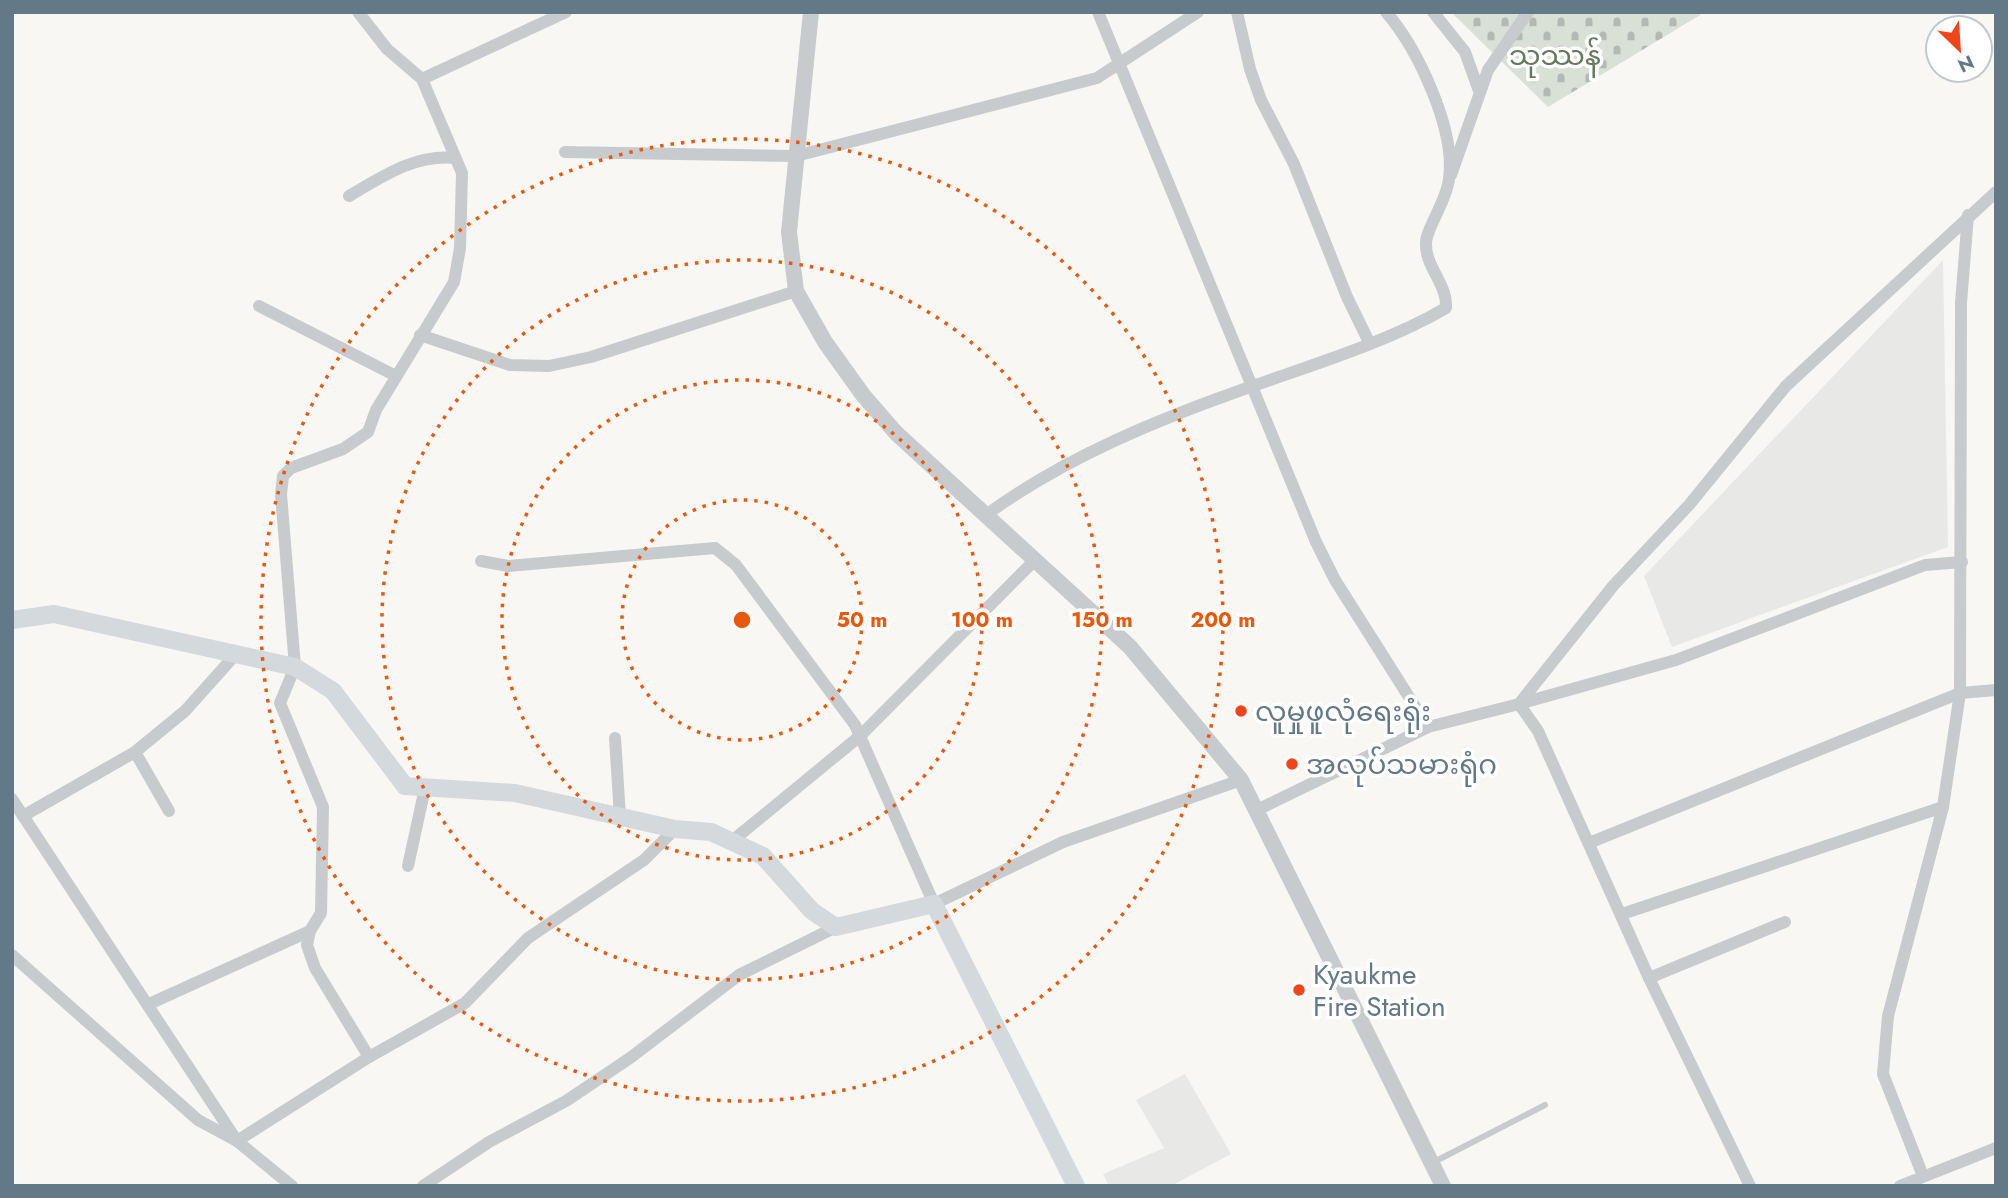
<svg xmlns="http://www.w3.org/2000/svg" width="2008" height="1198" viewBox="0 0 2008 1198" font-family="Jost,'Noto Sans Myanmar',sans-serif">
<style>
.built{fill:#e8e9e7}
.cemetery{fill:url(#cemetery-stones)}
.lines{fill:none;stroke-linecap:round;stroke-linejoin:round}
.service{stroke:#c7cbce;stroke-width:6}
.minor{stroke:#c7cbce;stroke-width:12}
.tertiary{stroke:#c7cbce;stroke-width:16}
.secondary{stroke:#d4d9de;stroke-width:18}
.ring{fill:none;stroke:#e8590c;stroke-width:3.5;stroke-dasharray:3.5 7}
.poi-dot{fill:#f24419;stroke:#fff;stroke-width:2.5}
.labels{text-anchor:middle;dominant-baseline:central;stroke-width:7;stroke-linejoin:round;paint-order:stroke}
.park-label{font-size:28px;fill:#66795f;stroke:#fff}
.poi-label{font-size:28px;fill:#647988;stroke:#fff;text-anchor:start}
.centre{fill:#e8590c;stroke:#fff;stroke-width:3.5}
.ring-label{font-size:21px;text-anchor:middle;font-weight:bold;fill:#e8590c;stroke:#fff;stroke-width:7;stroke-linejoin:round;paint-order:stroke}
</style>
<defs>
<pattern id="cemetery-stones" width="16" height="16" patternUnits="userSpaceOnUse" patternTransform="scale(1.75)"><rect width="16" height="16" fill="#d9e0d5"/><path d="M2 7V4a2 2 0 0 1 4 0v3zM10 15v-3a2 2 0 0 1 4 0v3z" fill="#b4bab3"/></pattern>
</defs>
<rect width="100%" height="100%" fill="#f8f7f4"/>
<!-- built -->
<g class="built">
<path d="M1943,260L1948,547L1672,647L1644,576Z"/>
<path d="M1185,1074L1231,1154L1171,1186H1109L1103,1174L1164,1148L1136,1100Z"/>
</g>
<!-- cemetery -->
<path class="cemetery" d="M1451,12H1705L1548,107Z"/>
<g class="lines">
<!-- service -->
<path class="service" d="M1432,1163L1545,1105"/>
<!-- minor -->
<g class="minor">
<path d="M358,12L387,49L422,79L462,173L460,248L454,282L376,410L368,432L343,449L291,468L283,476L281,494L295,667L280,703L323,807L321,913L310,931L307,945L315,968L369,1057"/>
<path d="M1098,12L1316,542L1335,580L1428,727"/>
<path d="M1237,12L1250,69L1261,100L1294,164L1347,297L1369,342"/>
<path d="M1433,12L1465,52L1479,91"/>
<path d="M422,79L566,12"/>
<path d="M565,152L796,156L1097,78L1198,12"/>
<path d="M1451,175L1488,70L1528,12"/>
<path d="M349,196C383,176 415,154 455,158"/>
<path d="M259,306L396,376"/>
<path d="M420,335L510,365L549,366L591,357L796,291"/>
<path d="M986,515C1065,457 1161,418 1253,386C1315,364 1390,341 1446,308C1448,285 1425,267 1426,243C1426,229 1447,200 1449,179C1456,130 1418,49 1386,12"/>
<path d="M481,561L508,566L715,548L736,565L855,725L934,904L1063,842L1241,780"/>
<path d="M615,738L620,817"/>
<path d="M135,752L169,811"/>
<path d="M12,799L237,1141L292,1186"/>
<path d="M1257,810L1428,727L1519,704L1613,586L1689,505L1786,386L1996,192"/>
<path d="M23,816L135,752L185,711L236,654"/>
<path d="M732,841L860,736L1035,560"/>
<path d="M1589,843L1960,693L1996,690"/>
<path d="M408,866L425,788"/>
<path d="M1622,914L1943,807"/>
<path d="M12,955L198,1120L237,1141L369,1057L465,1003L528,938L644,860L675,829"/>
<path d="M1649,978L1785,922"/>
<path d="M149,1004L310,931"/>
<path d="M1923,1176L1883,1074L1888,1016L1943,807L1960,693L1961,303L1968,215"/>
<path d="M423,1186L489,1142L566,1101L630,1058L739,975L836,927"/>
<path d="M1750,1186L1649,978L1538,731L1519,704L1676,660L1925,565L1962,562"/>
<path d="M1900,1186L1996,1148"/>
</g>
<!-- tertiary -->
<path class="tertiary" d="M811,12L789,232L796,291L825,342L863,395L896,433L1130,647L1241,780L1443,1186"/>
<!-- secondary -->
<path class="secondary" d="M12,620L54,614L295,667L333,691L405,786L515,793L675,829L711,832L763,856L812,911L836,927L934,904L1076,1186"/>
</g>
<!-- distance rings -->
<g class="ring">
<circle cx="742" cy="620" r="120"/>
<circle cx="742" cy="620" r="240"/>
<circle cx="742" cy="620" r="360"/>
<circle cx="742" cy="620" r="481"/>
</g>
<!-- markers -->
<g class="poi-dot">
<circle cx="1241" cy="711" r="7"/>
<circle cx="1292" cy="764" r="7"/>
<circle cx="1299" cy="990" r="7"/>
</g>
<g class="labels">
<!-- park labels -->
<g class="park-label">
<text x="1555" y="55">သုဿန်</text>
</g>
<!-- poi labels -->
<g class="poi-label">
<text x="1255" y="711">လူမှုဖူလုံရေးရုံး</text>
<text x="1306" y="764">အလုပ်သမားရုံဂ</text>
<text x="1313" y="974">Kyaukme<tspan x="1313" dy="32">Fire Station</tspan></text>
</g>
</g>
<circle cx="742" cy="620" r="10" class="centre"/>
<g class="ring-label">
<text x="862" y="627">50 m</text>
<text x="982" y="627">100 m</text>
<text x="1102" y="627">150 m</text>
<text x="1223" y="627">200 m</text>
</g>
<!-- border -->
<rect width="2008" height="1198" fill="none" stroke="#647988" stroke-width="28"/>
<!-- north arrow -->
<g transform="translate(1959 49) rotate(155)"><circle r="33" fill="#ffffff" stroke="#c1c9cf" stroke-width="2"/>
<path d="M0-5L12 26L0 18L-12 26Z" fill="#f24419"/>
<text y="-10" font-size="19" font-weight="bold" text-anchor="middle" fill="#647988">N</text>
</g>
</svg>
